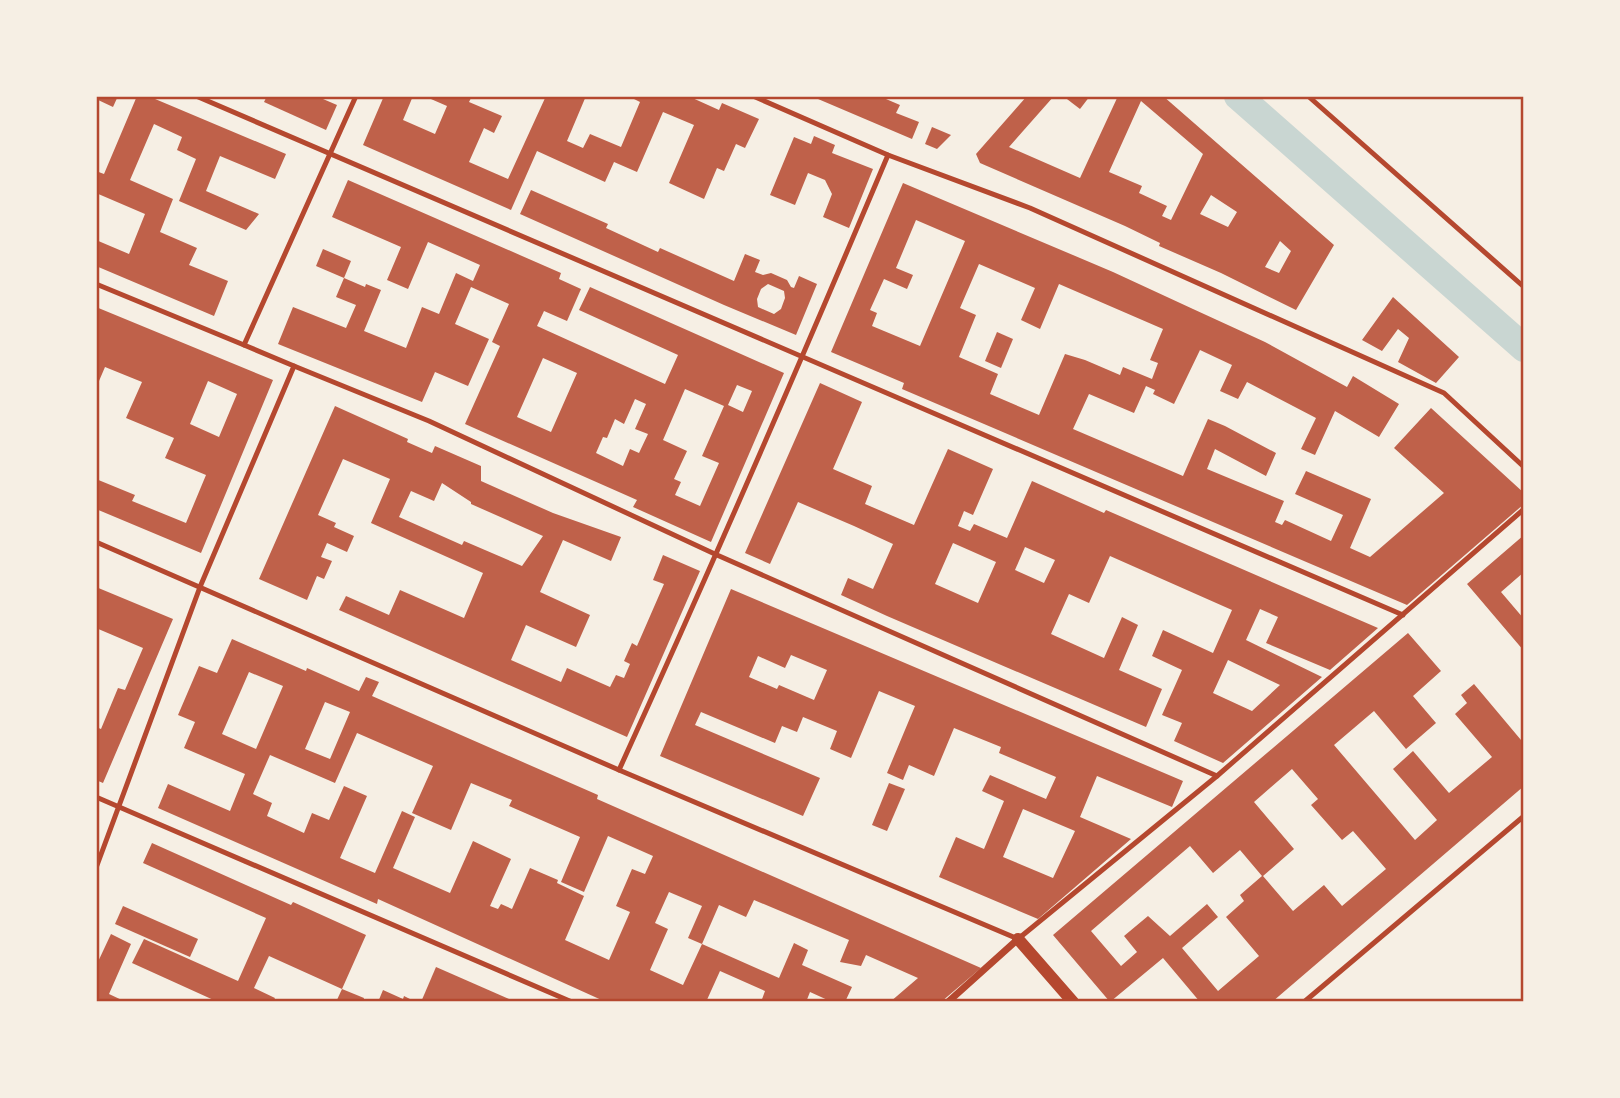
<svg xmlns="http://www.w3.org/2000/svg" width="1620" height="1098" viewBox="0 0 1620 1098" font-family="'Alegreya Sans',sans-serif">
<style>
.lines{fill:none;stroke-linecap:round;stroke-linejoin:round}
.canal{stroke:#c9d6d2;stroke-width:28}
.building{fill:#bf614a;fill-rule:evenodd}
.service{stroke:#b5482f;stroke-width:5}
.minor{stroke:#b5482f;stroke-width:7}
.tertiary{stroke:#b5482f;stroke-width:12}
.neatline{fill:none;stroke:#b5482f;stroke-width:2.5}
</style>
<rect width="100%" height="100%" fill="#f6efe4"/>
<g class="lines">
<!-- canal -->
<path class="canal" d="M1238,96L1524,348"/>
</g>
<!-- building -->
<g class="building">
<path d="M96,96H118L113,107L96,99Z"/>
<path d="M137,96H148L286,154L275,179L220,156L206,191L259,214L246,230L179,201L196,159L177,150L182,137L154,124L130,180L173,199L160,232L197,248L189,265L228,281L214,316L96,266V240L129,254L145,214L96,193V171L104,174Z"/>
<path d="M267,96H316L337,105L326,130L264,102Z"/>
<path d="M384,96H413L403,120L435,134L447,106L424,96H472L469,102L502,116L494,133L484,128L469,162L508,179L546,96H586L567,141L583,148L590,134L621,147L640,102L628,96H688L719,110L722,103L759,119L745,148L736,144L724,171L717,168L704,199L669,183L694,125L663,112L637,172L614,162L605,182L537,151L511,210L363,145Z"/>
<path d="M811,96H879L900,105L896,113L919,122L912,139Z"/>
<path d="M1027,96H1054L1009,147L1080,178L1118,96H1163L1334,245L1296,310L1221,273L1159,246L1160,243L1125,226L980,163L976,154ZM1141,101L1203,154L1171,220L1162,216L1167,206L1139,193L1142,186L1109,172ZM1211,195L1237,212L1228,227L1200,214ZM1280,241L1291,251L1279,273L1265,267Z"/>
<path d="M1063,96H1090L1080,109Z"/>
<path d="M932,127L951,135L937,149L925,144Z"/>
<path d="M814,136L835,145L832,153L873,169L849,228L823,217L832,194L825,180L808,173L795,205L770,195L794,137L811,144Z"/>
<path d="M348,180L561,273L559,279L581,289L567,321L544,311L537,326L665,384L678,355L579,310L590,287L784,373L711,542L633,507L637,500L465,424L500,346L492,342L509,304L471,287L455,324L489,339L468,386L435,372L422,402L278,344L293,307L346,328L356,305L336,297L344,278L365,287L366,284L381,290L364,331L406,348L422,307L439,314L456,273L473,281L480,265L428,242L408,289L387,280L401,247L332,217ZM543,358L577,373L551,432L517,417ZM737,385L752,391L743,412L728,405ZM685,389L724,406L702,456L719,463L700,506L675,495L681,482L674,479L687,451L663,440ZM635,399L646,404L635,429L648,434L639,453L630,449L623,466L596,453L603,437L607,438L615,419L624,424Z"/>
<path d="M903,183L1113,272L1193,309L1265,342L1347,387L1353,376L1399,404L1379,437L1335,411L1315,455L1301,449L1316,418L1247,382L1238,399L1220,391L1232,365L1200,350L1174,404L1153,394L1155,390L1146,386L1134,413L1089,394L1073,429L1183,476L1208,419L1225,426L1276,453L1266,476L1215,449L1207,469L1284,501L1275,522L1282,525L1285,520L1331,541L1343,515L1295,494L1306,471L1371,499L1350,548L1370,557L1444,493L1394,448L1431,408L1524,493V504L1407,605L902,389L904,383L831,352ZM916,220L965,241L920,346L872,326L877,313L870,310L884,279L907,289L913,275L896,268ZM979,264L1035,288L1021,320L1040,329L1059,284L1163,329L1150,360L1158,363L1152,379L1123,367L1120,375L1085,360L1065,354L1039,415L990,394L998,374L959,357L976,315L960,308Z"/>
<path d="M531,190L608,224L606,228L658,252L660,248L734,281L745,254L760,260L755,272L763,275L771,273L787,280L791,287L794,288L799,276L817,284L796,335L724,305L520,214ZM768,284L784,291L785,298L781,309L774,314L758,307L757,299L761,289Z"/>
<path d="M323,249L351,261L344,278L316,266Z"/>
<path d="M1393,297L1459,357L1436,383L1398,362L1409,338L1398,329L1382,351L1362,340Z"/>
<path d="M96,307L273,380L201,553L96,509V479L135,495L132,501L186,523L206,475L165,458L174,438L126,418L142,382L105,367L96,388ZM208,381L237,394L219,437L190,424Z"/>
<path d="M997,332L1013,339L1001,368L985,361Z"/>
<path d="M820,383L862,402L833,469L872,486L865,504L914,525L948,449L993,469L973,515L964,511L958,526L970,531L974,524L1007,538L1032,481L1104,513L1106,510L1378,628L1330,670L1266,643L1278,617L1260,609L1246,640L1322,677L1223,763L1174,741L1182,723L1162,715L1182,670L1152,656L1163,630L1213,653L1232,610L1110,556L1089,603L1069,594L1051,634L1104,658L1122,617L1138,625L1119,670L1162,689L1146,727L887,616L841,595L848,578L873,589L893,544L854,526L798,502L770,564L745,553ZM953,543L996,562L978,603L935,584ZM1025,547L1055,560L1044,583L1015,570ZM1228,660L1280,685L1252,711L1213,693Z"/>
<path d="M335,406L408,439L407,442L432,453L435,446L481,466V481L553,513L621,537L611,561L563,540L540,592L590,615L576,647L526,625L511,660L561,682L567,668L610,687L616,675L624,678L630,664L624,661L632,643L637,646L664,584L653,580L663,555L700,571L627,737L339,610L346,596L389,615L400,590L464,618L483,573L371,523L390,479L343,459L318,515L336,523L334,527L354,536L347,552L327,543L321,557L332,561L324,579L317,576L307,600L259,579ZM442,483L471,502V504L543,536L522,566L464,541L462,545L399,517L411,491L434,501Z"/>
<path d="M1524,535V572L1501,592L1524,619V651L1467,584Z"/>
<path d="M96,587L173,619L103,783L96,780V727L101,729L118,688L125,690L143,648L96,628Z"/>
<path d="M731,589L1183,781L1172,807L1097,776L1080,817L1131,839L1038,919L939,877L956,837L984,849L1004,801L982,791L990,775L1046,799L1056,777L999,753L1001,747L954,728L934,776L909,765L903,780L887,773L915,706L879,691L851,758L830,749L837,731L803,717L797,732L782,726L775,743L701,712L695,725L820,778L803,816L660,756ZM791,655L827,670L814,700L779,685L777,689L749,677L758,656L785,668ZM1023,809L1075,831L1053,878L1003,857Z"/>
<path d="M1408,633L1441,671L1413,696L1436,723L1406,749L1374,711L1334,745L1415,840L1437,820L1393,769L1413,751L1449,793L1492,757L1455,714L1467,703L1461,695L1474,684L1521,740L1524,738V786L1272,1002H1200L1163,958L1110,1002L1053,935ZM1292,769L1318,799L1311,805L1342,840L1353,831L1386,869L1342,906L1324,885L1293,911L1263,876L1294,849L1254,802ZM1190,846L1213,873L1240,850L1262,876L1240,895L1244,901L1226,917L1259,956L1218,991L1182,948L1218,917L1207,904L1170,936L1148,916L1124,936L1137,952L1121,966L1091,931Z"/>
<path d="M232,639L306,671L307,668L359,691L366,677L379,682L372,696L598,795L597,799L981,968L941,1002H890L918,978L866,955L861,966L840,962L849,940L754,900L746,917L719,905L702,944L688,938L702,906L669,892L655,923L668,929L650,970L683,985L702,944L779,978L794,943L808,950L802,965L852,987L845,1002H832L810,992L806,1002H761L765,991L720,971L706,1002H606L378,899L377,904L158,808L168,784L230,811L245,774L184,748L195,722L178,715L199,666L217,673ZM249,672L283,686L256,749L222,734ZM325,702L350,712L330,759L305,749ZM357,733L433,766L412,813L451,830L471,783L512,800L509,806L580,837L561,882L584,892L608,836L653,856L645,874L632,869L616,906L630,912L609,960L565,940L584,896L557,883L558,880L530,868L512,909L501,904L498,909L490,906L511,859L473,841L450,893L393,868L415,817L402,811L375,873L340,858L367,796L344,786L329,820L312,813L304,833L267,816L272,803L253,794L270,755L335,783Z"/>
<path d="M889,783L905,789L887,831L872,825Z"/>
<path d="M152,843L291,905L293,902L366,935L342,989L269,956L254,988L275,998L273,1002H218L132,963L144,939L238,981L266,918L143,863Z"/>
<path d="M123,906L198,939L190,957L115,924Z"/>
<path d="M111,934L131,944L109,994L126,1002H96V966Z"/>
<path d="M436,967L509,999L515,1002H421Z"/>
<path d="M342,989L364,998L363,1002H336Z"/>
<path d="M383,990L403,999L404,996L416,1002H378Z"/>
</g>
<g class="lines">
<!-- service -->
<g class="service">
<path d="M196,96L1403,615"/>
<path d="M753,96L888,155L1030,208L1444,393L1524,467"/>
<path d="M1308,96L1524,287"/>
<path d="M96,284L244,345"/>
<path d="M294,366L429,421L717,555L1217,776"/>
<path d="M96,542L619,770L1018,939L1217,776L1524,509"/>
<path d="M619,770C712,566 801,361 888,155"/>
<path d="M96,797L572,1002"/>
<path d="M96,868L200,587L294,366L244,345L356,96"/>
<path d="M1304,1002L1524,816"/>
</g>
<!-- minor -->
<path class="minor" d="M948,1002L1018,939"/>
<!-- tertiary -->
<path class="tertiary" d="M1018,939L1073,1002"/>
</g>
<!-- border -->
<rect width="1620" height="1098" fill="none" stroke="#f6efe4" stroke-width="196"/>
<rect x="98" y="98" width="1424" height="902" class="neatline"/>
</svg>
